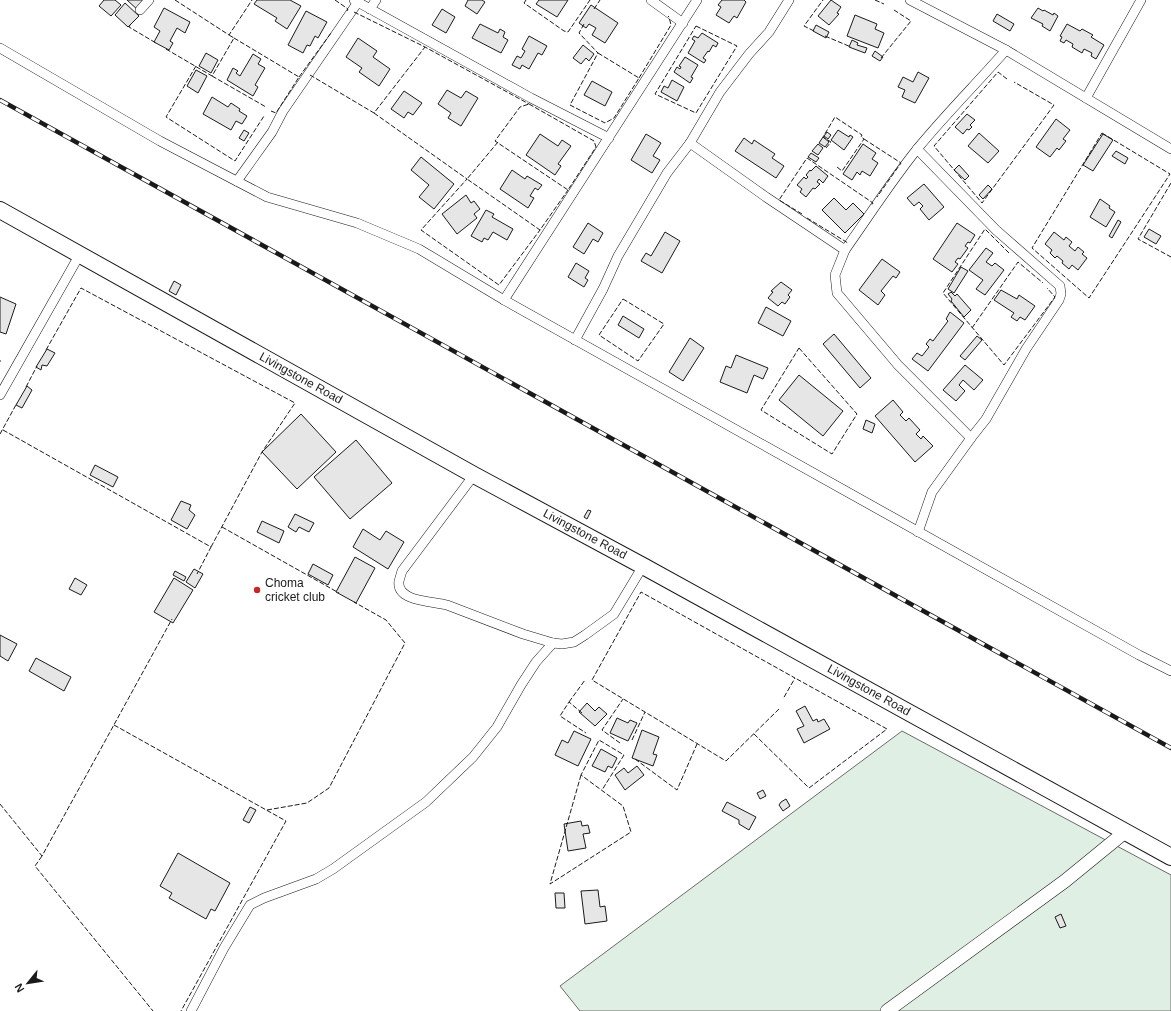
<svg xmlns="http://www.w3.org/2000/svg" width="1171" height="1011" viewBox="0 0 1171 1011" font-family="Arial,sans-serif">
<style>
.green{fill:#e0efe3;stroke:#6a6a6a}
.building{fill:#e6e6e6;stroke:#1a1a1a}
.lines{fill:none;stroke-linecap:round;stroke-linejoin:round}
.minor-casing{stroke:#1a1a1a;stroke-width:10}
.secondary-casing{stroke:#1a1a1a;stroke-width:14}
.trunk-casing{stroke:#1a1a1a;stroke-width:18}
.minor{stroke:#fff;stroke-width:9}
.secondary{stroke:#fff;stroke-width:13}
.trunk{stroke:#fff;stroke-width:16}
.rail-casing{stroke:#1a1a1a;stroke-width:4.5}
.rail{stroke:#fff;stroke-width:3;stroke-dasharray:9;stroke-linecap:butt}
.fence{stroke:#1a1a1a;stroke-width:1;stroke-dasharray:5 2;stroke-linecap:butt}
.poi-dot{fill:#c62828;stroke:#fff;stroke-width:1.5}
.labels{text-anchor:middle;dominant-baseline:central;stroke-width:3;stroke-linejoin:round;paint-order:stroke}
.street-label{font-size:12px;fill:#1a1a1a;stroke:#fff}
.poi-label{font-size:12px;fill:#1a1a1a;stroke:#fff;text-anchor:start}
</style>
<rect width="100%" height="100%" fill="#fff"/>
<!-- green -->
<path class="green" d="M902,731L1171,875V1011H580L560,986Z"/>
<!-- building -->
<g class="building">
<path d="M104,0H115L121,5L111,16L99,6Z"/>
<path d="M127,0H148L139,11Z"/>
<path d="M257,0H290L301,6L287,29L275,21L277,18L254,4Z"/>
<path d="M468,0H482L485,2L477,14L465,6Z"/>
<path d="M539,0H568L557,17L536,4Z"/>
<path d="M722,0H744L746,2L737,18L734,16L729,23L716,15L721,7L718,5Z"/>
<path d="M831,0L841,7L837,13L839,14L829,25L818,16Z"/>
<path d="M125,3L139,16L128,27L115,15Z"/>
<path d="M591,5L618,23L605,43L592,35L596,28L589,24L586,28L579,23Z"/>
<path d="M164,8L190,22L185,33L177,28L170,41L173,43L169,50L154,42L160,31L154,27Z"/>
<path d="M1038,8L1043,11L1044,10L1053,15L1054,13L1058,16L1050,31L1042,26L1043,24L1031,18Z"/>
<path d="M442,9L455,17L446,33L432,25Z"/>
<path d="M306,11L327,22L318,38L315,36L310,46L307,45L303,53L288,45Z"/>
<path d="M997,14L1014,24L1010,31L993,21Z"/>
<path d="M855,15L877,24L875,29L884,33L878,48L847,36Z"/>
<path d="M480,24L498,33L500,29L505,32L503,37L508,40L501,53L472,38Z"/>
<path d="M1067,24L1080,31L1082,29L1093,35L1091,37L1104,45L1096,59L1091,56L1092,53L1084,49L1082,53L1072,47L1073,44L1066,40L1064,43L1060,41L1062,37L1060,36Z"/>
<path d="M816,25L829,32L826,38L813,31Z"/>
<path d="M702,33L718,43L716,47L713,45L709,52L708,51L703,58L706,60L704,63L688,53L695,41L692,39L694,36L698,38Z"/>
<path d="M529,36L547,46L542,55L538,53L529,69L522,65L520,69L512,65L517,56L521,58L525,51L522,49Z"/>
<path d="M358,38L377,51L373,57L390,69L379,86L359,72L362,68L346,57Z"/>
<path d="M852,40L858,43L857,45L867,48L865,53L849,47Z"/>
<path d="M583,45L594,54L589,61L586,58L581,64L573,58Z"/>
<path d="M875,51L883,57L880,61L872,56Z"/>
<path d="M206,53L218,60L211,73L199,66Z"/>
<path d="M253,54L261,59L258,64L265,68L255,85L258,87L253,96L227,80L233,68L238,71L236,73L240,76Z"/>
<path d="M685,57L698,65L691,77L693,78L690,83L674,72L677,67L680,69L681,67L679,66Z"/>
<path d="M196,70L207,76L198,93L187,86Z"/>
<path d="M918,72L929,78L915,103L902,97L905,90L898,87L903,77L913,82Z"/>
<path d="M672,80L684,87L677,101L661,92L664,86L668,88Z"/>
<path d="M592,81L612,92L605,106L584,95Z"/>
<path d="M447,90L461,98L466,91L478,98L461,126L448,118L451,113L438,104Z"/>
<path d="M404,91L422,103L413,115L408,112L404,118L391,109Z"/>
<path d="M212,97L228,107L231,103L240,109L239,111L247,116L242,124L236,121L231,130L203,114Z"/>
<path d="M967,114L975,120L970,125L972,127L969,130L967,129L963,134L955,127Z"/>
<path d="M1056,119L1070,130L1063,139L1066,141L1059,150L1057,148L1050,157L1036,147Z"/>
<path d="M244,130L249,133L244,141L239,138Z"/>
<path d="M838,130L849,137L850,135L853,137L844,150L831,140Z"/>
<path d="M827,132L831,135L828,139L824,136Z"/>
<path d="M979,133L999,151L988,163L968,146Z"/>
<path d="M540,134L558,146L562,140L571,146L558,164L561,166L555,175L526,155Z"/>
<path d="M646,134L661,143L653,156L660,160L652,173L631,160Z"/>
<path d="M1103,134L1113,140L1093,171L1083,165Z"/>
<path d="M823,137L829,142L825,147L819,143Z"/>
<path d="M744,138L752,144L754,140L775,154L772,158L784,166L776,178L735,151Z"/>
<path d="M818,144L823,148L818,155L812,151Z"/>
<path d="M863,144L876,153L872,159L878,163L870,176L862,171L860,175L857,172L852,180L843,174Z"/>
<path d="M1116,151L1128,158L1125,164L1112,156Z"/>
<path d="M811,153L819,158L816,162L808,157Z"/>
<path d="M421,157L454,184L434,209L419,197L429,185L411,170Z"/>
<path d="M959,165L969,176L965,180L954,170Z"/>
<path d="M816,166L828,176L823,183L819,179L817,182L820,184L815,189L813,188L806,197L800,192L802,189L797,185L804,177L806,179L808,177L806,175L810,170L811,171Z"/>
<path d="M512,170L525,179L527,176L542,185L538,190L535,188L530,196L534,198L528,208L500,189Z"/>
<path d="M924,184L944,207L929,220L920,209L923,206L919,202L914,206L907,198Z"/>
<path d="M988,185L992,189L983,199L979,195Z"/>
<path d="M466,195L471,203L474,201L480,209L474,214L477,218L457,234L442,214Z"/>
<path d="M834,198L846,210L853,203L864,214L845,233L822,210Z"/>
<path d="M1100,199L1110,206L1109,208L1115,212L1106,227L1090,217Z"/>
<path d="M486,210L494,214L492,217L513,229L507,240L493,232L488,240L484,238L482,242L471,236Z"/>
<path d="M1118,220L1121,222L1112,238L1109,236Z"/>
<path d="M588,223L603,233L598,242L593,239L584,254L573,247Z"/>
<path d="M957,223L975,235L970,243L968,242L965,246L968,248L960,259L958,258L955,262L958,264L952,272L933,259Z"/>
<path d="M1149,229L1161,236L1156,244L1144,237Z"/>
<path d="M665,232L680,241L662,273L641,261L646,253L651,256Z"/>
<path d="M1054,232L1064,240L1066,237L1072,242L1069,246L1075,251L1078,247L1084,252L1082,254L1087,258L1078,270L1072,265L1069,269L1062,263L1063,261L1057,256L1055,258L1050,253L1052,250L1045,244Z"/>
<path d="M986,248L993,253L986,262L992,266L995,263L1004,270L985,295L976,289L983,280L969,270Z"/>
<path d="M882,259L900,272L896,278L893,276L881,291L885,295L878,305L859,290Z"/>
<path d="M576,263L589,271L585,278L588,280L584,287L568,277Z"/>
<path d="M961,267L968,271L954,293L948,289Z"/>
<path d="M174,281L181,285L176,295L169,291Z"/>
<path d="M781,282L792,290L788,295L790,297L785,304L782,302L778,306L768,298L773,292L771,291Z"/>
<path d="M1001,290L1017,299L1019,295L1035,306L1025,320L1020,317L1017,321L1011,317L1014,313L994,300Z"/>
<path d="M951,292L955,296L957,294L971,310L964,317L951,301L952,299L948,294Z"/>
<path d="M0,297L16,304L6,334L0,332Z"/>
<path d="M766,307L791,321L783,336L758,323Z"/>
<path d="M950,312L964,323L928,371L912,359L917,353L922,356L929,347L926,344L930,339L933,341L948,321L946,319Z"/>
<path d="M623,316L644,329L639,338L618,325Z"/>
<path d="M834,334L871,378L860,388L823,344Z"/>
<path d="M977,336L982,340L965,360L960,356Z"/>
<path d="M690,338L704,348L683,381L669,372Z"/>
<path d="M47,349L55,353L47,366L42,365L41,370L36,367Z"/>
<path d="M736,355L768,368L763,379L754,375L747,393L720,382L726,366L731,368Z"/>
<path d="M965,365L983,380L974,390L963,380L959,385L965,391L956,401L943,390Z"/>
<path d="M799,375L843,411L823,436L779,400Z"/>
<path d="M27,386L32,390L22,408L16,405Z"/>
<path d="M893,400L903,412L900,415L906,421L909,418L920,430L916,434L921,439L923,436L933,446L915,462L875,416Z"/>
<path d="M301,414L336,452L297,489L262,452Z"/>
<path d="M866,420L875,424L872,433L863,429Z"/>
<path d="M356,440L392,483L350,519L314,477Z"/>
<path d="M95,465L118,477L113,487L90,475Z"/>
<path d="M181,501L191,505L189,510L195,515L187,529L171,520Z"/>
<path d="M588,510L591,511L587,519L584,517Z"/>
<path d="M295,514L314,523L309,532L299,527L296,532L288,527Z"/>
<path d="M262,521L284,531L279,543L257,532Z"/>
<path d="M363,529L380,540L386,531L404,542L388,569L353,547Z"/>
<path d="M355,557L375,568L356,603L336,592Z"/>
<path d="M313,564L333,575L328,585L308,574Z"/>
<path d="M194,569L203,574L195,588L186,582Z"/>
<path d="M175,571L186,577L184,581L173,575Z"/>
<path d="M75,578L87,585L81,595L69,589Z"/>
<path d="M174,578L193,590L173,623L154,612Z"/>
<path d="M0,635L17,644L8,661L0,656Z"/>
<path d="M36,658L71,677L64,691L29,671Z"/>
<path d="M587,703L595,711L599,707L607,714L595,726L579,712Z"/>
<path d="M805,706L813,721L817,719L818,722L824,719L830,729L804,743L797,729L804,726L796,711Z"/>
<path d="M617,718L628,723L630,720L637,723L628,741L610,733Z"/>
<path d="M642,730L659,737L653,754L657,755L653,766L632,758Z"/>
<path d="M574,731L591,739L578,766L555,755L562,740L568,743Z"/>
<path d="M601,749L617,758L612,768L608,766L605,772L592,766Z"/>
<path d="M637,766L644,775L625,790L615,775L624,768L628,773Z"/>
<path d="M763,790L766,796L760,799L757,793Z"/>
<path d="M786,799L790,806L783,811L779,805L781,802Z"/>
<path d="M727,802L756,817L749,830L739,824V820L722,811Z"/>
<path d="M250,807L256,810L249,823L243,820Z"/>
<path d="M581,821L582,826L588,825L590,833L583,834L586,848L568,851L564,824Z"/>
<path d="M178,853L230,883L215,911L211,909L206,919L169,898L172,893L160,886Z"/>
<path d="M598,890L600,907L605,906L607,921L585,924L581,891Z"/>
<path d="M555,893H564L565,908H556Z"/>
<path d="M1061,914L1066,926L1060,928L1055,917Z"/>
</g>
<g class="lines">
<defs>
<g id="minor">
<path d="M354,0L531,98L609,138"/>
<path d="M651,0L683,23"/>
<path d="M910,0L1006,50L1171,149"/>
<path d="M370,9L376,0"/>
<path d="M140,10L149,0"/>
<path d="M0,48L160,141L267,197L357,223L419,249L504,300L1139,655L1171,671"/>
<path d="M1086,98L1141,0"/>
<path d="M690,143L766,197L845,250C869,216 892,180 918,148C946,114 977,83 1006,50"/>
<path d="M917,149L996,230L1060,286L1061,294L1059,300L1026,349L986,419L971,438L932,492L918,532"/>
<path d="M237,181L272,132L283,111L358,2"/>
<path d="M845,250L835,275L837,293L898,365L971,438"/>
<path d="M504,300L697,0"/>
<path d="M575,340L603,289L618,256L667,173L690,143L720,92L749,54L769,32L789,0"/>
<path d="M0,395L80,254"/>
<path d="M474,475L402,571C401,574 400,578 399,581C396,602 433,601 447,605L523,634L553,643L562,644L574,642L585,635L614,614L643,566"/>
<path d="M191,1011L224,948L250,905L264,898L316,879L333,869L426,802L473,757L497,727L521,685L536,662L553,643"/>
</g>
<path id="secondary" d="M887,1011L1065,881L1125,832"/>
<path id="trunk" d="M0,210L474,475L643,566L1171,857"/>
</defs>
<!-- minor casing -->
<use href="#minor" class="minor-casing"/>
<!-- secondary casing -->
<use href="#secondary" class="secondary-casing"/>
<!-- trunk casing -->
<use href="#trunk" class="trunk-casing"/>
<!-- minor -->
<use href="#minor" class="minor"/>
<!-- secondary -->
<use href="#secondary" class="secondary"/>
<!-- trunk -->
<use href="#trunk" class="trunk"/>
<defs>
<path id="rail" d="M0,100L1171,748"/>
</defs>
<!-- rail casing -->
<use href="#rail" class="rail-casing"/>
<!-- rail -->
<use href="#rail" class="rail"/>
<!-- fence -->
<g class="fence">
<path d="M175,0L229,35L252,0"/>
<path d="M335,0L348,9L347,11"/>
<path d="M526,0L524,3L564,31L568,32L590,0"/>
<path d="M875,0L884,4"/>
<path d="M594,9L600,0"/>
<path d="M354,12L425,47L529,104"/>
<path d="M584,24L579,33L598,53"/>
<path d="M130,25L129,27L156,43"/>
<path d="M696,26L737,46L696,113L655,94Z"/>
<path d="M814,31L804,26L823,0"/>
<path d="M825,36L851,47"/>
<path d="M234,38L299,77L276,113L271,111"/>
<path d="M166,49L212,76L234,38L229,35"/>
<path d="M598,53L639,78L614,118L605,123L570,105Z"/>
<path d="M881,58L911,21L894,10"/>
<path d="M196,66L166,117L235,161L264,116"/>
<path d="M310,75L374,113L425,47"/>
<path d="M212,76L266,107"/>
<path d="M299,77L331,33"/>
<path d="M639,78L671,25L669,17L668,16"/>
<path d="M1007,79L998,72L934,146L982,203L1054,105L1014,82"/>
<path d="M529,104L594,141L596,147L568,190L495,141L520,107Z"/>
<path d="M374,113L467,179L421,230L499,285L540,230"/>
<path d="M1102,133L1170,174L1089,298L1032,248Z"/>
<path d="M864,139L901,163L877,197"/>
<path d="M498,142L467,179L540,230L568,190"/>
<path d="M826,148L831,142L823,137L835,117L862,135L861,137L864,139L842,171L837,167"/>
<path d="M1171,183L1138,239L1171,257"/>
<path d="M802,214L779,200L807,158L873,203L871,206"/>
<path d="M807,218L848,243"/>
<path d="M1009,253L985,229L943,293L1004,365L1055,297L1047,288"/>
<path d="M623,299L664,324L638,361L599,335Z"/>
<path d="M972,328L1018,262L1043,283"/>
<path d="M799,348L857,414L832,454L761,410Z"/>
<path d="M46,350L81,288L295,403L262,452L211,547"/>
<path d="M0,360V362"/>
<path d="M26,387L37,366"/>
<path d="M3,430L211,547L197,574"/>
<path d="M0,434L17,403"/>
<path d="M222,527L339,593"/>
<path d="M569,702L585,680"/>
<path d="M779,709L726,761L592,680L641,592L795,678L783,699"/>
<path d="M582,713L569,702L560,716L586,733"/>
<path d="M114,725L286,821L181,1011"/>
<path d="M754,734L809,788L887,729L795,678"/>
<path d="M632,740L645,712"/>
<path d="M620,743L602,730L623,699"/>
<path d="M635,759L677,790L697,744"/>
<path d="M581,775L550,884L631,832L623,806L581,775L599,740L624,755L602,790"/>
<path d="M0,804L42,856L172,619"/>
<path d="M267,810L307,803L329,788L405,643L386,620L354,602"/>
<path d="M42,856L35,866L153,1011"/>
</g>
</g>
<!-- markers -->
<circle class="poi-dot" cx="257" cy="590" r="4"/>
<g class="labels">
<!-- street labels -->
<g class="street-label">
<text transform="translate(301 378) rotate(29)">Livingstone Road</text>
<text transform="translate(585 534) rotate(28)">Livingstone Road</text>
<text transform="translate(869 690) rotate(29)">Livingstone Road</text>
</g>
<!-- poi labels -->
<g class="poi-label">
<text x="265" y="583">Choma<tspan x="265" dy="14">cricket club</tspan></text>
</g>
</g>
<!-- north arrow -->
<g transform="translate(28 983) rotate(240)" stroke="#ffffff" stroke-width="3" paint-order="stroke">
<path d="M0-3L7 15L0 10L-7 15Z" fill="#1a1a1a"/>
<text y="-6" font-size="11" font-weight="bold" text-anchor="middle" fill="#1a1a1a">N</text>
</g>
</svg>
